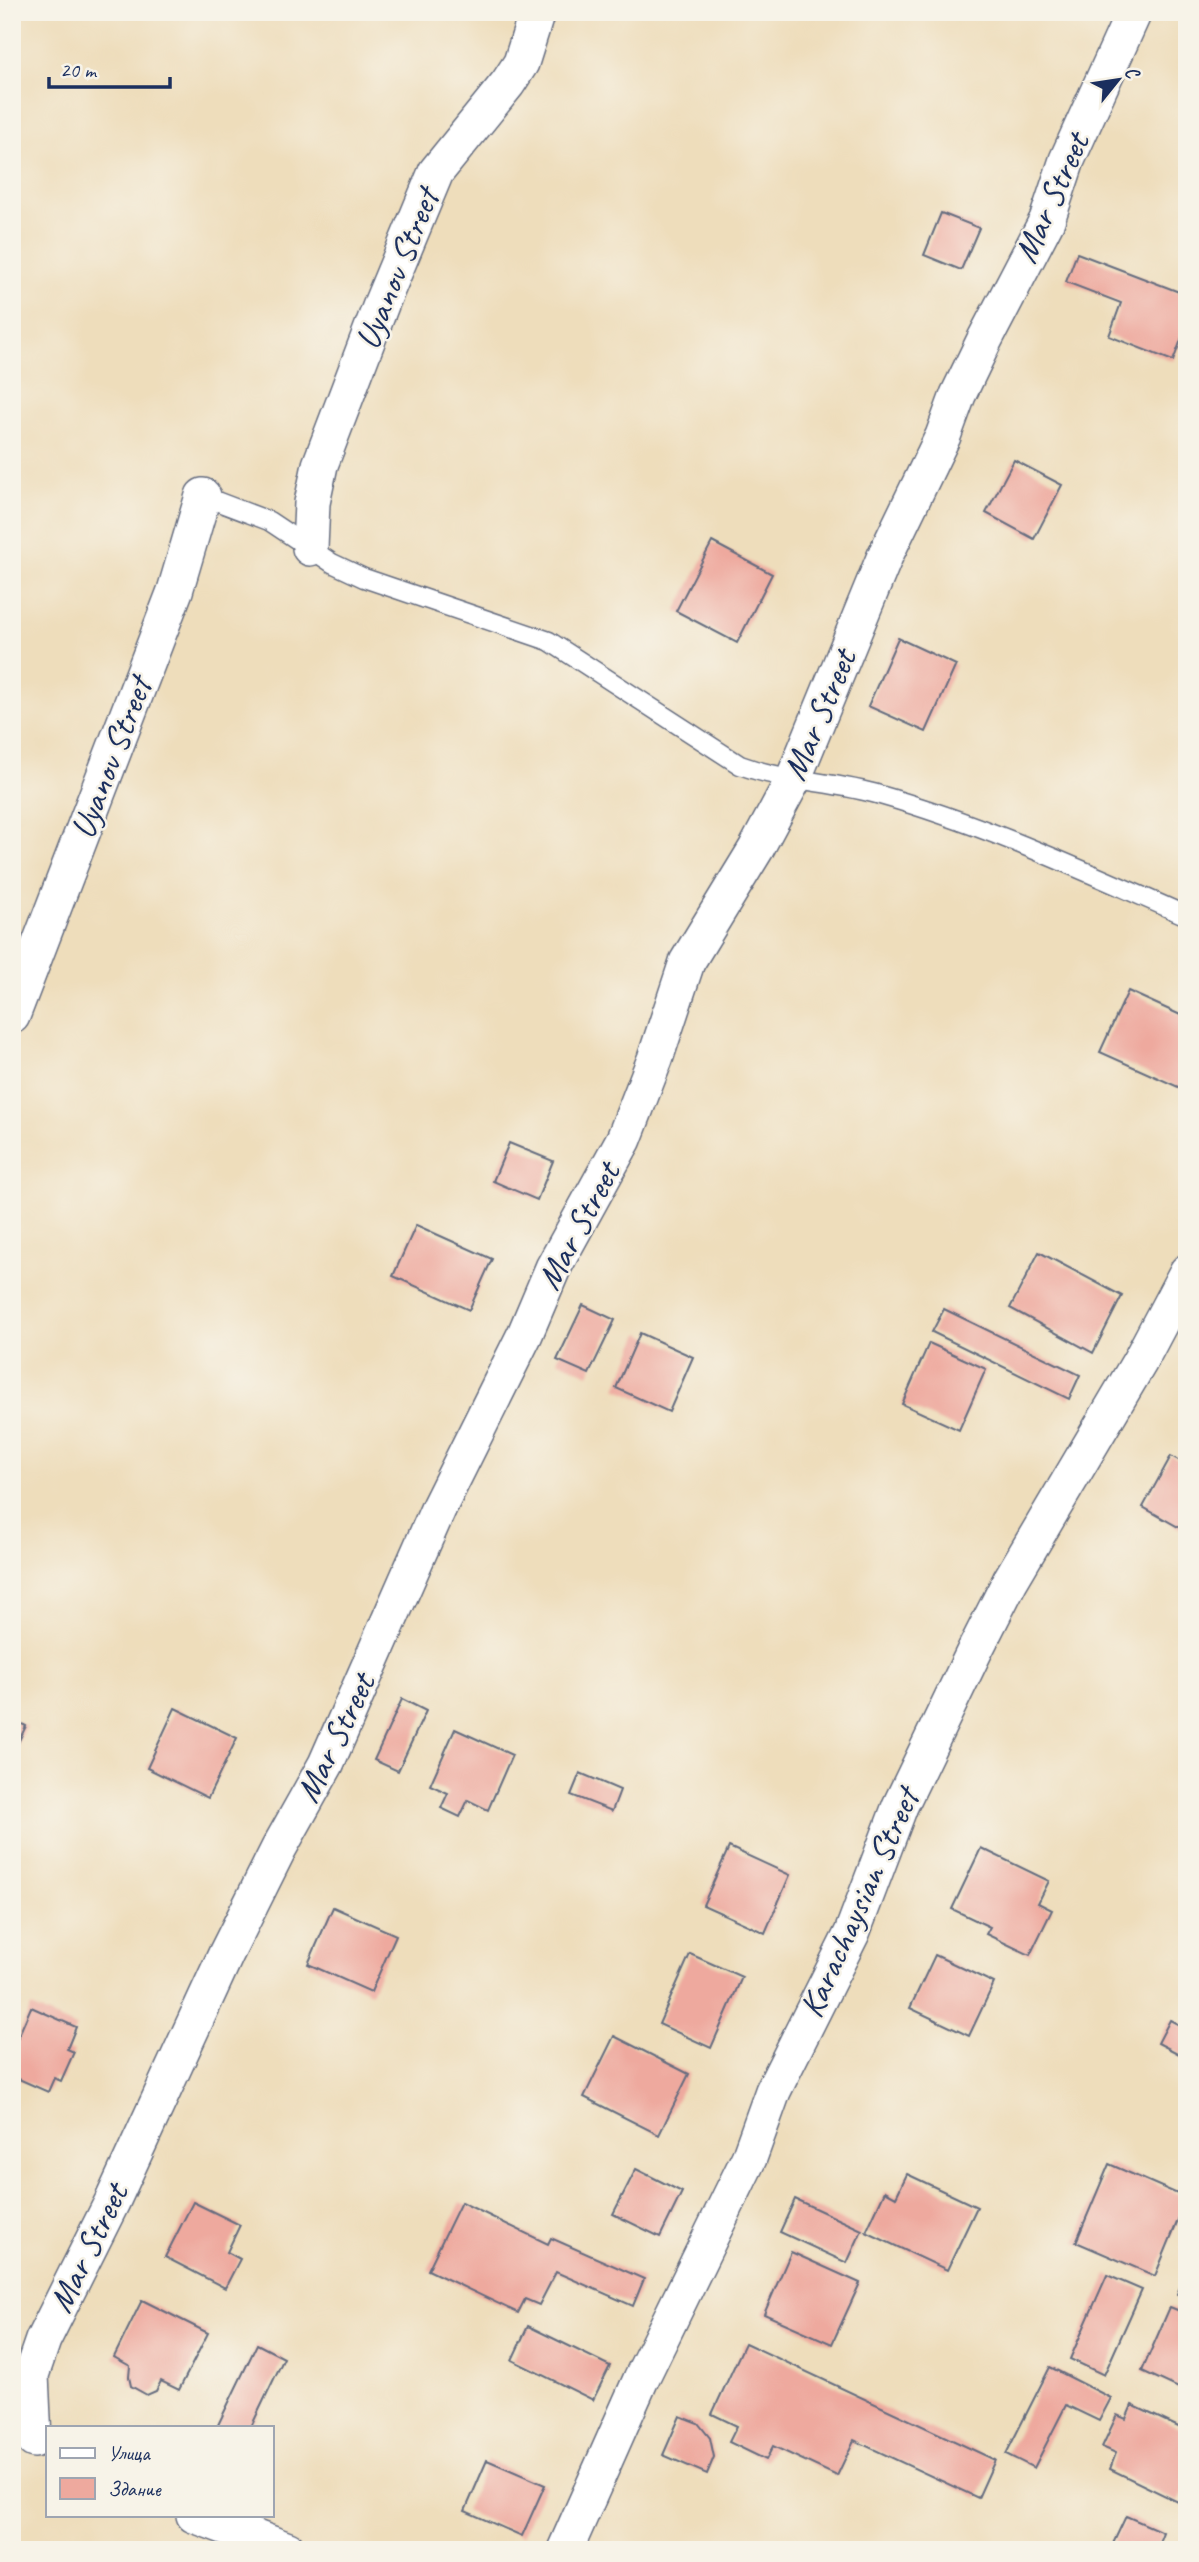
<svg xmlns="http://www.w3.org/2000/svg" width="1199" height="2562" viewBox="0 0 1199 2562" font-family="Caveat,sans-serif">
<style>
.building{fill:#eea99e}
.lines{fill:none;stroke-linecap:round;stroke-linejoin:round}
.lane-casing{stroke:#656c7f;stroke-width:21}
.street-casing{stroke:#656c7f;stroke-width:38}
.lane{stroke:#fff;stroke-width:18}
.street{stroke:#fff;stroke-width:35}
.labels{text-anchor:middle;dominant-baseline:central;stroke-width:5;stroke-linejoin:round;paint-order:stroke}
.street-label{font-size:35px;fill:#1b2f5e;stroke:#f7f3e8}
</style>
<rect width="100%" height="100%" fill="#f7f3e8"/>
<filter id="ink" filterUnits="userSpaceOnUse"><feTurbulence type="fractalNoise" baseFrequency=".0143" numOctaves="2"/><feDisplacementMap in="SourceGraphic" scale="14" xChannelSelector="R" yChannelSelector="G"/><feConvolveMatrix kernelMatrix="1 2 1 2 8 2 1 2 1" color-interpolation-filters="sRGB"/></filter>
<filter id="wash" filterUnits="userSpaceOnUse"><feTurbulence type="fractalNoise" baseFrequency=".00686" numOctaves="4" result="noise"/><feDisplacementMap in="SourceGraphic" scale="28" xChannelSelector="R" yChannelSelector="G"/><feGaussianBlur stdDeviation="1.57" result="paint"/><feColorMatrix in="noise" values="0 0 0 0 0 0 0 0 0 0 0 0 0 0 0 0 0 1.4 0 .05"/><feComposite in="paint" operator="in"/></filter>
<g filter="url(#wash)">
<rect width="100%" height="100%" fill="#edb"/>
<g id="blocks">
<!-- building -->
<g class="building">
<path d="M941,213L979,228L961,270L924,255Z"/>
<path d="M1077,253L1187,295V324L1173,361L1109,336L1121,303L1066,282Z"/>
<path d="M1014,460L1062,485L1034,539L986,513Z"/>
<path d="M712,542L772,574L737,643L676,611Z"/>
<path d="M898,638L956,665L926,732L868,706Z"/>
<path d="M1128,991L1187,1018V1091L1100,1052Z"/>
<path d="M509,1143L553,1161L537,1200L493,1181Z"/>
<path d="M416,1225L492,1259L469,1310L393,1276Z"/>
<path d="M1039,1252L1122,1296L1093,1353L1010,1308Z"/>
<path d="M583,1305L615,1320L589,1374L557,1360Z"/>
<path d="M944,1309L1080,1375L1069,1399L932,1332Z"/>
<path d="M640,1333L693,1357L669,1412L616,1388Z"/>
<path d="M929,1343L986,1369L959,1430L902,1404Z"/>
<path d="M1171,1456L1187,1465V1532L1143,1507Z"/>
<path d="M402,1699L426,1711L398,1771L374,1760Z"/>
<path d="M175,1708L237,1738L208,1798L147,1768Z"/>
<path d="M12,1719L26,1726L15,1749L12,1748Z"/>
<path d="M455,1729L512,1755L488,1810L468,1800L460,1817L441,1808L448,1793L430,1785Z"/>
<path d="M580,1773L620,1790L612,1811L571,1795Z"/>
<path d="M729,1847L790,1875L765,1933L703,1905Z"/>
<path d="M981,1848L1049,1881L1038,1903L1052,1910L1030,1955L986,1934L990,1927L952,1909Z"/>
<path d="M333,1907L396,1935L371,1992L308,1964Z"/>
<path d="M690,1954L742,1977L711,2048L659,2024Z"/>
<path d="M935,1955L994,1983L969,2036L910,2008Z"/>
<path d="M31,2007L76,2027L67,2049L74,2052L61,2081L54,2078L48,2092L12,2076V2051Z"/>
<path d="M1170,2020L1187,2029V2058L1158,2043Z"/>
<path d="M614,2036L689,2074L659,2135L584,2097Z"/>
<path d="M1109,2164L1187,2198L1155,2276L1076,2242Z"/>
<path d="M636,2169L682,2192L660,2237L613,2214Z"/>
<path d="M907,2174L977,2207L947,2270L866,2232L885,2191L896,2197Z"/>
<path d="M795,2199L862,2230L847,2263L780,2232Z"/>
<path d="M193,2202L240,2225L227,2252L240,2259L225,2288L165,2257Z"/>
<path d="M461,2202L548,2244L551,2238L644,2279L633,2306L556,2272L539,2305L525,2299L518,2313L428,2270Z"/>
<path d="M791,2252L860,2283L832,2344L764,2314Z"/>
<path d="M1187,2271V2298L1177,2294Z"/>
<path d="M1107,2275L1142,2290L1104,2375L1070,2359Z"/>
<path d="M142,2300L208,2333L179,2390L161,2381L156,2391L147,2395L131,2386L129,2377L130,2366L114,2357Z"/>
<path d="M1170,2307L1187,2314V2392L1142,2371Z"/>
<path d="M528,2326L610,2366L593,2400L512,2360Z"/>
<path d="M745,2343L995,2460L978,2498L854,2440L837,2476L773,2446L766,2460L729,2442L737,2426L712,2414Z"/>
<path d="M257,2344L284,2358L251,2427H217Z"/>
<path d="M1050,2367L1111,2398L1099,2421L1066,2405L1034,2468L1006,2454Z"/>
<path d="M1132,2405L1187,2431V2484L1178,2502L1110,2469L1116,2453L1102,2447L1117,2415L1126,2419Z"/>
<path d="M680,2416L698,2423L710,2438L714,2457L707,2474L663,2455Z"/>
<path d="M487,2460L545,2485L522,2536L465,2511Z"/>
<path d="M1126,2516L1163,2532L1156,2550H1110Z"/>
</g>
</g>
</g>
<g filter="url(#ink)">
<use href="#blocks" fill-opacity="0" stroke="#656c7f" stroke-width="2"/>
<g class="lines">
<defs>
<path id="lane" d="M203,496L269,521L332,563L364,578L549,641L740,765C786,782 834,781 880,795C986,825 1086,872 1187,916"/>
<g id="street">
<path d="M310,548L312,503L320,465L382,302L436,172L508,83L521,63L537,12"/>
<path d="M12,1016L175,591L203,496"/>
<path d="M34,2440L31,2375L43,2340L112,2202L226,1954L279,1848L326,1764L439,1507L525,1334L553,1268L624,1139L655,1059L687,962L756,849L793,780L885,556L943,436L958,395L985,339L1047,220L1067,160L1134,12"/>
<path d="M194,2515L288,2550"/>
<path d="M565,2550L641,2379L749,2158L773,2091L852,1933L900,1806L975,1650L1010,1581L1140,1361L1187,1272"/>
</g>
</defs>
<!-- lane casing -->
<use href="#lane" class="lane-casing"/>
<!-- street casing -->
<use href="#street" class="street-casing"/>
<!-- lane -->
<use href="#lane" class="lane"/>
<!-- street -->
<use href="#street" class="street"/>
</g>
</g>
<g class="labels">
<!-- street labels -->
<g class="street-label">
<text transform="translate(1051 198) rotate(-66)">Mar Street</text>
<text transform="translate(397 269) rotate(-68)">Uyanov Street</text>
<text transform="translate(819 715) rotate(-67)">Mar Street</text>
<text transform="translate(111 758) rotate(-69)">Uyanov Street</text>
<text transform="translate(578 1226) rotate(-62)">Mar Street</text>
<text transform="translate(335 1738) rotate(-64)">Mar Street</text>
<text transform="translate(859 1903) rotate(-66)">Karachaysian Street</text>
<text transform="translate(88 2248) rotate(-64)">Mar Street</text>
</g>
</g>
<!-- margin -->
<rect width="1199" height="2562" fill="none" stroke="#f7f3e8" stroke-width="42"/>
<!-- legend -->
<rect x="46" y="2426" width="228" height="91" fill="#f7f3e8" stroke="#9fa5b1" stroke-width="2"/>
<rect x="60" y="2448" width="35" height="10" fill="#ffffff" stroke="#9fa5b1" stroke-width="2"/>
<text x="108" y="2460" font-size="21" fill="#1b2f5e">Улица</text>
<rect x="60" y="2478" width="35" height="21" fill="#eea99e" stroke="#9fa5b1" stroke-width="2"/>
<text x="108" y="2496" font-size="21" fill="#1b2f5e">Здание</text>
<!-- north arrow -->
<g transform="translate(1118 80) rotate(60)" stroke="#f7f3e8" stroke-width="5" paint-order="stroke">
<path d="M0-5L12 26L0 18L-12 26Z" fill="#1b2f5e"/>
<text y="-10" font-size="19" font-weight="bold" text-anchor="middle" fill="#1b2f5e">С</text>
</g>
<!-- scale -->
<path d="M49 77v10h121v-10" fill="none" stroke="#1b2f5e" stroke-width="3.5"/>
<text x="60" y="77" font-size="21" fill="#1b2f5e" stroke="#f7f3e8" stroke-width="5" paint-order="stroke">20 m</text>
</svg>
